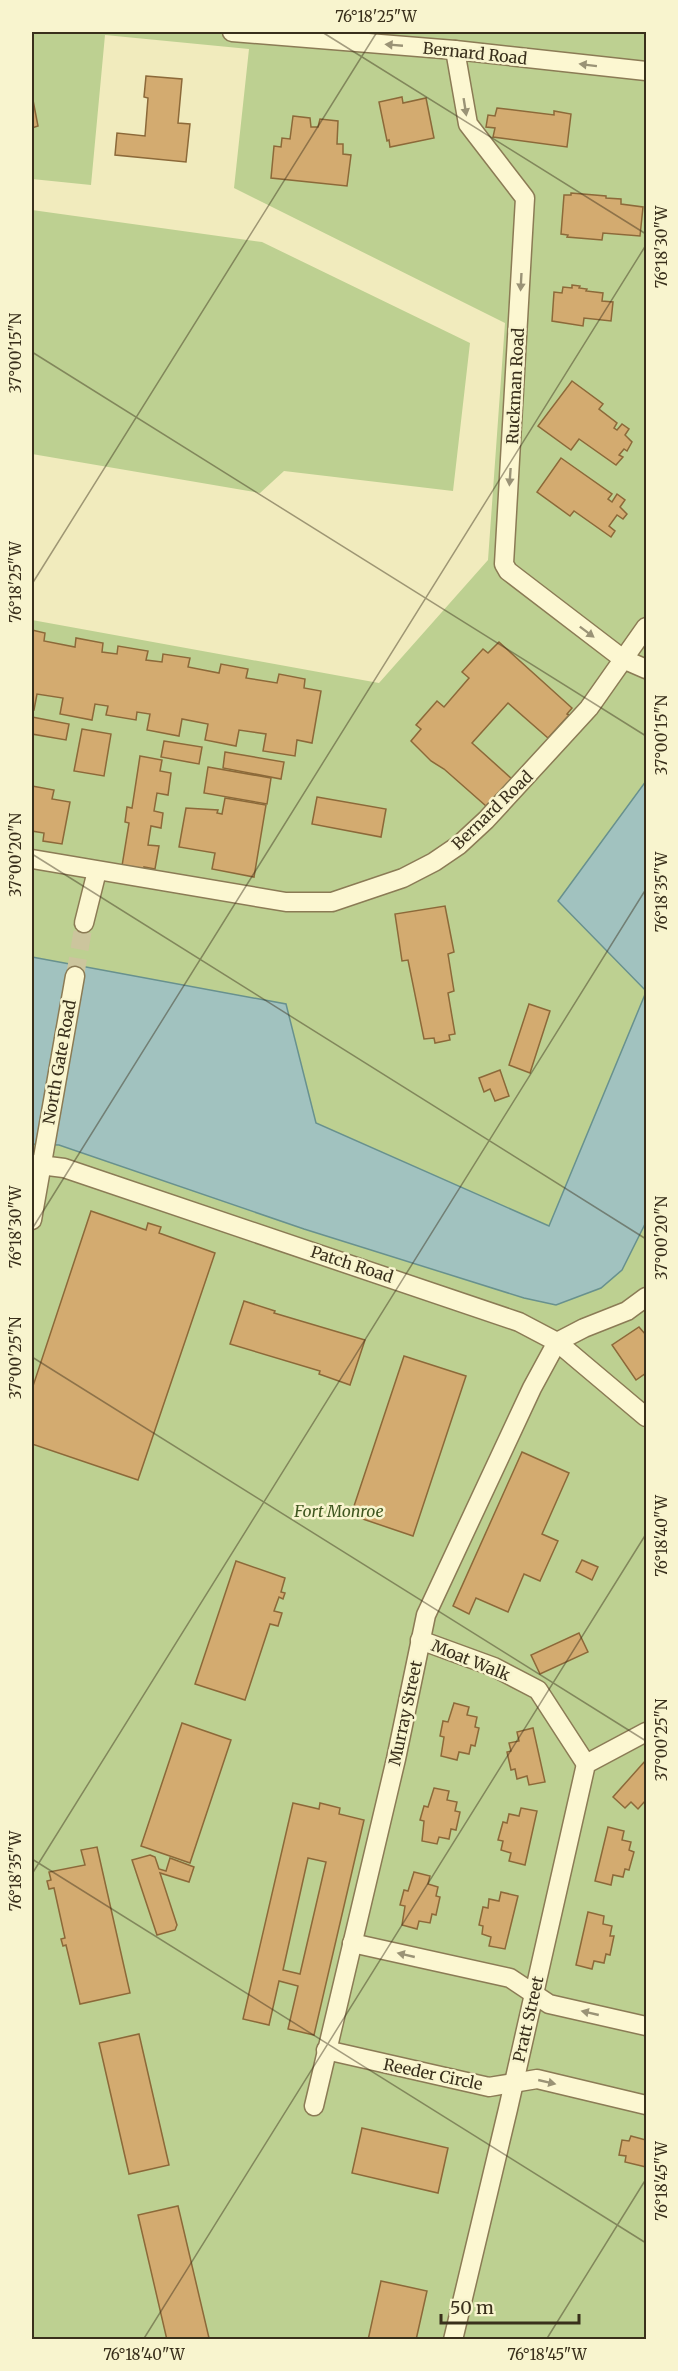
<svg xmlns="http://www.w3.org/2000/svg" width="678" height="2371" viewBox="0 0 678 2371" font-family="Merriweather,serif">
<style>
.green{fill:#bdd091}
.water{fill:#a1c2bf;stroke:#68918e;stroke-width:1.5}
.building{fill:#d3ab70;stroke:#8c6939;stroke-width:1.5;fill-rule:evenodd}
.lines{fill:none;stroke-linecap:round;stroke-linejoin:round}
.street-tunnel{stroke:#ccc59d;stroke-width:18;stroke-dasharray:18 9;stroke-linecap:butt}
.street-casing{stroke:#8b7b55;stroke-width:21}
.street{stroke:#fcf7d1;stroke-width:18}
.oneway{fill:#9a9376}
.ticks{fill:none;stroke:#392f1b;stroke-width:1.5;stroke-opacity:0.45}
.labels{text-anchor:middle;dominant-baseline:central;stroke-width:5;stroke-linejoin:round;paint-order:stroke}
.street-label{font-size:16px;fill:#392f1b;stroke:#f8f4ce}
.park-label{font-size:16px;font-style:italic;fill:#3f5720;stroke:#f8f4ce}
.neatline{fill:none;stroke:#392f1b;stroke-width:2}
.ticks-label{font-size:15px;text-anchor:middle;fill:#392f1b}
</style>
<rect width="100%" height="100%" fill="#f1ebbd"/>
<!-- green -->
<g class="green">
<path d="M32,32H646V2339H32V620L379,683L488,560L505,323L234,188L249,49L105,35L91,185L32,179Z"/>
<path d="M32,210L262,242L470,343L453,491L284,471L260,493L32,454Z"/>
</g>
<!-- water -->
<g class="water">
<path d="M646,781V991L558,901Z"/>
<path d="M32,957L286,1004L316,1123L549,1226L646,992V1222L622,1270L601,1288L556,1305L524,1298L304,1229L59,1145L32,1144Z"/>
</g>
<!-- building -->
<g class="building">
<path d="M146,76L182,79L178,123L190,124L186,162L115,155L117,133L145,136L148,98L144,97Z"/>
<path d="M32,95L38,126L32,128Z"/>
<path d="M402,97L403,103L426,98L434,138L390,147L389,140L387,141L379,102Z"/>
<path d="M497,108L554,115V111L571,114L567,147L493,137L495,128L486,127L488,115L495,116Z"/>
<path d="M293,116L310,118L311,127H318L320,119L338,121L337,144H343V154L351,155L347,186L271,178L274,146L281,147L282,138L290,139Z"/>
<path d="M571,193L606,196V198L621,199V204L643,207L640,236L603,233L602,240L567,237L568,235L561,234L564,195H571Z"/>
<path d="M572,285L580,286L579,288L587,289L586,291L603,293L602,301L613,302L611,321L584,318L583,326L552,321L554,292L562,293L563,287L572,288Z"/>
<path d="M572,381L603,404L599,409L617,423L614,428L617,430L622,424L629,429L625,435L632,442L627,451L624,449L619,455L623,457L616,465L579,439L571,450L538,426Z"/>
<path d="M561,458L612,494L608,499L612,502L617,494L625,500L620,507L627,514L623,519L617,515L609,526L615,531L611,537L574,511L570,516L537,492Z"/>
<path d="M32,630L45,633L44,641L75,647L76,638L103,643L102,652L117,654L118,646L148,651L146,660L162,662L163,654L190,658L188,667L219,673L221,664L248,669L246,678L277,683L279,674L305,679L304,688L321,691L312,743L297,740L295,756L263,751L266,734L239,730L236,746L205,740L208,724L182,719L179,736L147,730L150,714L137,712L136,720L106,715L108,706L95,704L92,720L60,714L63,698L37,694L34,710L32,709Z"/>
<path d="M499,642L572,708L567,714L569,715L548,738L508,703L472,743L512,779L486,806L444,769L431,761L411,741L421,729L416,725L437,701L444,707L469,678L462,672L483,649L488,653Z"/>
<path d="M32,717L69,724L66,740L32,734Z"/>
<path d="M82,729L111,734L104,776L74,771Z"/>
<path d="M164,741L202,747L199,764L161,757Z"/>
<path d="M225,752L284,762L281,779L223,768Z"/>
<path d="M140,756L162,760L160,771L171,773L168,795L157,793L154,811L163,813L161,828L151,826L148,845L159,846L155,869L144,867V870L122,866L129,823L125,822L127,807L132,808Z"/>
<path d="M208,767L271,778L267,804L204,793Z"/>
<path d="M32,786L54,790L52,799L70,802L62,844L43,841L44,833L32,831Z"/>
<path d="M317,797L386,809L381,837L312,824Z"/>
<path d="M225,798L266,805L254,877L212,869L215,853L179,847L186,808L218,810L217,813L222,814Z"/>
<path d="M445,906L454,952L448,954L454,991L448,993L455,1034L449,1035L450,1040L435,1043L434,1038L424,1039L408,960L402,961L395,914Z"/>
<path d="M529,1004L550,1011L530,1073L509,1065Z"/>
<path d="M500,1070L509,1096L495,1101L490,1089L484,1092L479,1078Z"/>
<path d="M91,1211L146,1230L148,1223L161,1227L159,1233L215,1253L138,1480L32,1444V1389Z"/>
<path d="M244,1301L275,1311L274,1313L365,1340L350,1385L319,1374L320,1371L230,1344Z"/>
<path d="M639,1327L646,1335V1373L636,1380L612,1345Z"/>
<path d="M404,1356L466,1376L413,1536L351,1515Z"/>
<path d="M522,1452L569,1473L542,1534L558,1541L540,1581L524,1574L508,1612L476,1598L469,1614L453,1606Z"/>
<path d="M582,1560L598,1567L592,1580L576,1572Z"/>
<path d="M236,1561L285,1578L281,1592L285,1593L283,1599L279,1597L274,1611L282,1613L278,1626L270,1624L245,1700L195,1684Z"/>
<path d="M579,1633L588,1652L540,1674L531,1655Z"/>
<path d="M454,1703L469,1707L467,1715L477,1717L475,1727L479,1728L475,1746L471,1745L469,1754L459,1752L457,1760L441,1756L444,1737L440,1736L443,1721L448,1722Z"/>
<path d="M182,1723L231,1740L190,1863L141,1846Z"/>
<path d="M533,1728L545,1782L529,1785L527,1776L517,1779L515,1769L511,1770L507,1752L511,1751L509,1743L519,1741L517,1732Z"/>
<path d="M646,1760V1803L645,1801L638,1809L631,1802L625,1808L613,1797Z"/>
<path d="M434,1788L449,1791L447,1800L457,1802L455,1811L460,1812L456,1830L451,1829L449,1839L439,1837L437,1844L422,1841L424,1821L420,1820L424,1806L428,1807Z"/>
<path d="M293,1803L319,1809L320,1803L340,1808L339,1814L364,1820L314,2035L288,2029L298,1986L279,1981L269,2025L243,2019ZM308,1858L326,1862L300,1974L283,1970Z"/>
<path d="M521,1808L537,1811L525,1865L509,1861L511,1853L501,1850L503,1841L498,1840L503,1822L507,1823L509,1814L519,1816Z"/>
<path d="M608,1827L624,1831L622,1840L631,1842L629,1850L634,1852L629,1870L625,1869L623,1877L613,1875L611,1885L595,1881Z"/>
<path d="M97,1847L130,1993L80,2004L66,1945L63,1946L61,1939L65,1938L54,1888L49,1889L47,1881L51,1880L49,1872L85,1865L81,1850Z"/>
<path d="M150,1855L155,1857L159,1869L166,1871L170,1858L194,1867L189,1882L160,1873L177,1925L175,1930L157,1935L132,1860Z"/>
<path d="M414,1872L430,1876L428,1884L438,1887L436,1896L440,1897L436,1915L432,1914L430,1923L419,1921L417,1929L402,1925L405,1906L400,1905L404,1890L408,1891Z"/>
<path d="M501,1892L518,1896L505,1949L489,1946L491,1937L482,1934L483,1926L479,1925L483,1907L488,1908L489,1899L499,1901Z"/>
<path d="M588,1912L604,1916L603,1924L612,1926L610,1936H614L610,1955L606,1954L604,1963L594,1961L592,1969L576,1965Z"/>
<path d="M139,2034L169,2165L129,2174L99,2043Z"/>
<path d="M362,2128L448,2148L438,2193L352,2173Z"/>
<path d="M631,2136L646,2140V2167L625,2162L626,2156L619,2155L622,2140L629,2141Z"/>
<path d="M178,2206L209,2338L201,2340H167L138,2215Z"/>
<path d="M381,2281L427,2291L416,2340H368Z"/>
</g>
<g class="lines">
<!-- street-tunnel -->
<path class="street-tunnel" d="M75,976L84,923"/>
<defs>
<g id="street">
<path d="M232,32L455,50L646,71"/>
<path d="M455,50L468,124L525,198L504,564L508,571L623,659L646,669"/>
<path d="M32,859L286,902H332L403,878L434,862L459,845L486,820L589,708L646,627"/>
<path d="M84,923L97,871"/>
<path d="M32,1164L64,1168L519,1322L557,1342L646,1417"/>
<path d="M32,1220L75,976"/>
<path d="M420,1640L494,1667L538,1690L586,1764"/>
<path d="M352,1943L510,1978L549,2004L646,2026"/>
<path d="M326,2050L489,2087L537,2079L646,2105"/>
<path d="M314,2106L396,1759L426,1615L532,1388L557,1342L584,1328L627,1311L646,1297"/>
<path d="M453,2340L508,2109L586,1764L646,1732"/>
</g>
</defs>
<!-- street casing -->
<use href="#street" class="street-casing"/>
<!-- street -->
<use href="#street" class="street"/>
</g>
<!-- one-way arrows -->
<defs><path id="oneway-solid" d="M-6-.8H1V-3.2L6.5 0L1 3.2V.8H-6Z" transform="scale(1.5)"/></defs>
<g class="oneway">
<use href="#oneway-solid" transform="translate(394 45) rotate(-175)"/>
<use href="#oneway-solid" transform="translate(588 65) rotate(-173)"/>
<use href="#oneway-solid" transform="translate(465 107) rotate(81)"/>
<use href="#oneway-solid" transform="translate(521 282) rotate(93)"/>
<use href="#oneway-solid" transform="translate(510 477) rotate(94)"/>
<use href="#oneway-solid" transform="translate(587 632) rotate(37)"/>
<use href="#oneway-solid" transform="translate(406 1955) rotate(-167)"/>
<use href="#oneway-solid" transform="translate(590 2013) rotate(-167)"/>
<use href="#oneway-solid" transform="translate(547 2082) rotate(13)"/>
</g>
<!-- ticks -->
<path class="ticks" d="M322,32L646,234M32,352L646,736M32,584L377,32M32,854L646,1239M32,1229L646,245M32,1357L646,1741M32,1859L646,2243M32,1874L646,889M143,2340L646,1534M546,2340L646,2179"/>
<g class="labels">
<!-- street labels -->
<g class="street-label">
<text transform="translate(475 53) rotate(6)">Bernard Road</text>
<text transform="translate(515 386) rotate(-87)">Ruckman Road</text>
<text transform="translate(492 810) rotate(-44)">Bernard Road</text>
<text transform="translate(59 1062) rotate(-80)">North Gate Road</text>
<text transform="translate(352 1264) rotate(18)">Patch Road</text>
<text transform="translate(471 1660) rotate(22)">Moat Walk</text>
<text transform="translate(405 1713) rotate(-78)">Murray Street</text>
<text transform="translate(528 2019) rotate(-77)">Pratt Street</text>
<text transform="translate(433 2074) rotate(12)">Reeder Circle</text>
</g>
<!-- park labels -->
<g class="park-label">
<text x="339" y="1511">Fort Monroe</text>
</g>
</g>
<!-- border -->
<rect width="678" height="2371" fill="none" stroke="#f8f4ce" stroke-width="66"/>
<!-- scale -->
<path d="M441 2314v9h138v-9" fill="none" stroke="#392f1b" stroke-width="3"/>
<text x="450" y="2314" font-size="18" fill="#392f1b" stroke="#f8f4ce" stroke-width="4.5" paint-order="stroke">50 m</text>
<rect x="33" y="33" width="612" height="2305" class="neatline"/>
<g class="ticks-label">
<text x="376" y="22">76°18'25"W</text>
<text transform="translate(662 247) rotate(-90)" y="5">76°18'30"W</text>
<text transform="translate(16 353) rotate(-90)" y="5">37°00'15"N</text>
<text transform="translate(16 582) rotate(-90)" y="5">76°18'25"W</text>
<text transform="translate(662 735) rotate(-90)" y="5">37°00'15"N</text>
<text transform="translate(16 855) rotate(-90)" y="5">37°00'20"N</text>
<text transform="translate(662 892) rotate(-90)" y="5">76°18'35"W</text>
<text transform="translate(16 1227) rotate(-90)" y="5">76°18'30"W</text>
<text transform="translate(662 1238) rotate(-90)" y="5">37°00'20"N</text>
<text transform="translate(16 1358) rotate(-90)" y="5">37°00'25"N</text>
<text transform="translate(662 1536) rotate(-90)" y="5">76°18'40"W</text>
<text transform="translate(662 1740) rotate(-90)" y="5">37°00'25"N</text>
<text transform="translate(16 1871) rotate(-90)" y="5">76°18'35"W</text>
<text transform="translate(662 2181) rotate(-90)" y="5">76°18'45"W</text>
<text x="144" y="2360">76°18'40"W</text>
<text x="547" y="2360">76°18'45"W</text>
</g>
</svg>
